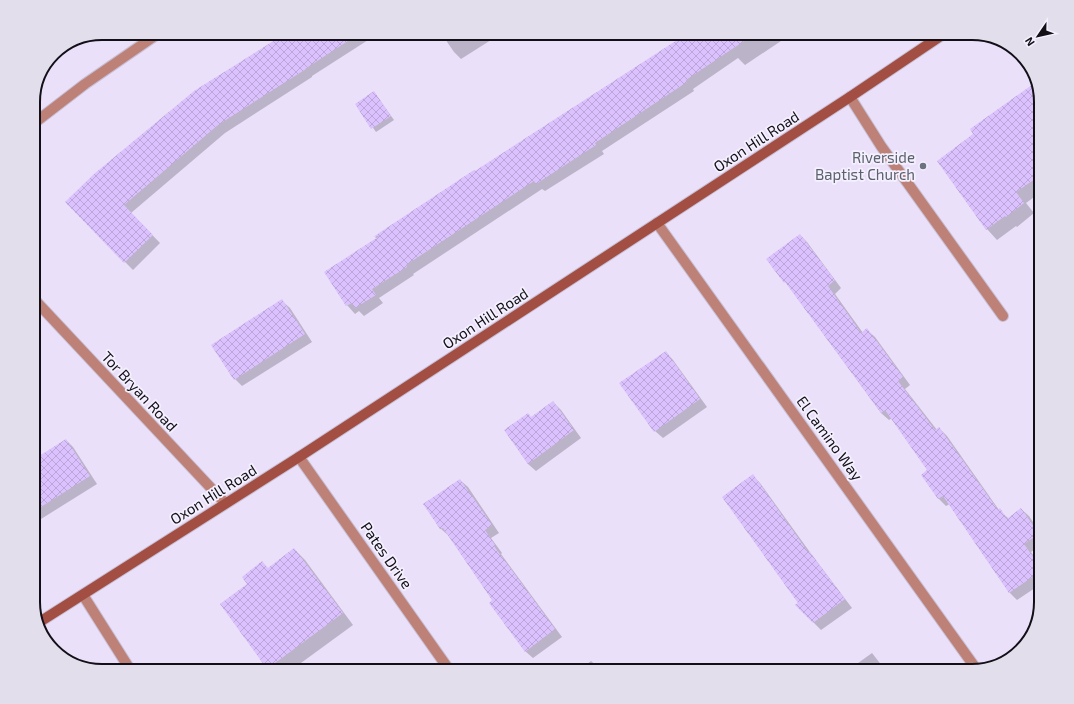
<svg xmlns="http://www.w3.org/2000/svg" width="1074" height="704" viewBox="0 0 1074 704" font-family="'Exo 2',sans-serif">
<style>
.shadow{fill:#0003}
.building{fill:url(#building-cross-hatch)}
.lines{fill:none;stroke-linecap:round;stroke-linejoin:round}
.lane-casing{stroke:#c7bfd5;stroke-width:12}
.street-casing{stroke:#c7bfd5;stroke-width:12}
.secondary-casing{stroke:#c7bfd5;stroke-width:12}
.lane{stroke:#bd8177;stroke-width:10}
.street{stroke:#bd8177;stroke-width:10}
.secondary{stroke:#a34e42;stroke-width:10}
.worship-dot{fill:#6b7280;stroke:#f5f0fe;stroke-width:1.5}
.labels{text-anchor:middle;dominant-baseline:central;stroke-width:3.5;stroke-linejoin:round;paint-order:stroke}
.street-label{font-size:15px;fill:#120f17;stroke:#f5f0fe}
.worship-label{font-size:15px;fill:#5b616d;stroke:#f5f0fe;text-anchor:end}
.rim{fill:none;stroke:#120f17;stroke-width:2}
</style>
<defs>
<pattern id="building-cross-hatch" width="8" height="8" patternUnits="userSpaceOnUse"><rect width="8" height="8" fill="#dbc1fe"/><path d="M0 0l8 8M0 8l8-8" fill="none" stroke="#bba5d9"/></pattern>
</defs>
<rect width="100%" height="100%" fill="#eae0f9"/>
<!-- shadow -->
<g class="shadow">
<path d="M288,33H379L312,76V77L225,133L131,213L160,243L133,270L66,202Z"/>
<path d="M441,33H486L491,40L461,59L454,52Z"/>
<path d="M692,33H778L776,34L781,41L745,65L738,58L693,89L694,91L602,151L604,154L545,191L542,189L413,274L414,275L379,298L383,303L364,316L359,311L355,314L347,305L326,272L377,239L375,237L474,171L475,172Z"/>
<path d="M374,92L394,120L376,132L356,104Z"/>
<path d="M1041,102V192L1026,203L1034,213L1017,227L1016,226L997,240L987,229L975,134Z"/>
<path d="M800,235L807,242L841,288L835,294L863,333L867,330L875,337L910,385L905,389L937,430L939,428L947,436L999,510L1009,519L1021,509L1029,516L1041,534V545L1031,552L1041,566V584L1017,600L1010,593L950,504L946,506L939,499L922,475L928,470L892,418L889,420L881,413L791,289L767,259Z"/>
<path d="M282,301L290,308L312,342L242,386L235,379Z"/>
<path d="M666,352L673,360L707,407L663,438L655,431Z"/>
<path d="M553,402L561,410L581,438L536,471L528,464L505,430L532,418Z"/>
<path d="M66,440L73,447L97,484L33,524V461Z"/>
<path d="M753,476L760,483L812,555L852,608L821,630L796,605L800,603Z"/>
<path d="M460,480L468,487L499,533L491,538L502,553L501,554L562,637L533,658L525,651L493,601L449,536L441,529L424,504Z"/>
<path d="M294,549L305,560L353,625L290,671H271L221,604Z"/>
<path d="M872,653L886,671H847Z"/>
<path d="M591,661L599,668V671H578Z"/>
</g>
<!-- building -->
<g class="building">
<path d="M286,33H360L305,69H306L218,125L124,205L153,235L124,263L65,202L94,174L194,91Z"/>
<path d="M688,33H756L686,80L687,82L595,143L596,145L536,184L534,181L406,265L407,267L372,289L376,295L355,308L352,303L346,306L324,272L381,235L373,237L474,170L475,171Z"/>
<path d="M1036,82L1041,102V175L1016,192L1024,203L1006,217L1005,216L986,230L937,161L973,134L970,129Z"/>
<path d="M374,91L391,116L371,129L355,104Z"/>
<path d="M800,234L835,280L828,286L861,333L867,328L903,377L898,381L935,430L939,427L998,510L1000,508L1007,519L1021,508L1039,534L1024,544L1041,568V571L1009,593L943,496L938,499L921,475L927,470L885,410L881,413L785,282L784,283L766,259Z"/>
<path d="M282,299L305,334L234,380L211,345Z"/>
<path d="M666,351L700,399L654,432L619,383Z"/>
<path d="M553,401L574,430L528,464L504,430L528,413L531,417Z"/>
<path d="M66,439L90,476L33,512V460Z"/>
<path d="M753,474L808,552L809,551L845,599L813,623L795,605L798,603L722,497Z"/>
<path d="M460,479L492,525L485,530L495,545L494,546L555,629L525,652L489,603L492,600L443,528L440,529L423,504Z"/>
<path d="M294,548L343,613L267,669L220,604L247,584L242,577L262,561L268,568Z"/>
</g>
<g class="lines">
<defs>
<g id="lane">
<path d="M850,97L881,146L1003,316"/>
<path d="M83,595L131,671"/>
</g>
<g id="street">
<path d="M33,124L85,84L159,33"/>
<path d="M657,223L977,670"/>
<path d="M33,298L225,503"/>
<path d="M299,457L450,671"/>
</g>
<path id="secondary" d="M38,623L299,457L850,97L945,33"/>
</defs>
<!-- lane casing -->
<use href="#lane" class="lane-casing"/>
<!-- street casing -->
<use href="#street" class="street-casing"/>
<!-- secondary casing -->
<use href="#secondary" class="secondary-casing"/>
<!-- lane -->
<use href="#lane" class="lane"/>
<!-- street -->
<use href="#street" class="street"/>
<!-- secondary -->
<use href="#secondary" class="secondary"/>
</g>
<!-- markers -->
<circle class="worship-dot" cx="923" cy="166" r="4"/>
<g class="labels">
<!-- street labels -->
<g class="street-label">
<text transform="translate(756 141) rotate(-33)">Oxon Hill Road</text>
<text transform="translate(485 318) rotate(-33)">Oxon Hill Road</text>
<text transform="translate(140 391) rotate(47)">Tor Bryan Road</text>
<text transform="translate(830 438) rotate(54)">El Camino Way</text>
<text transform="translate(213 494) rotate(-32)">Oxon Hill Road</text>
<text transform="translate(387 555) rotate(55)">Pates Drive</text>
</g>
<!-- worship labels -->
<g class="worship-label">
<text x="915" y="157">Riverside<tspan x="915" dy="17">Baptist Church</tspan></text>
</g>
</g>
<!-- crop -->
<path d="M0 0H1074V704H0ZM102 40H972A62 62 0 0 1 1034 102V602A62 62 0 0 1 972 664H102A62 62 0 0 1 40 602V102A62 62 0 0 1 102 40Z" fill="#e3deec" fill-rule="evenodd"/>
<path class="rim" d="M102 40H972A62 62 0 0 1 1034 102V602A62 62 0 0 1 972 664H102A62 62 0 0 1 40 602V102A62 62 0 0 1 102 40Z"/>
<!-- north arrow -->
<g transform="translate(1038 36) rotate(236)" stroke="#f5f0fe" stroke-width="3" paint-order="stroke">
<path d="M0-3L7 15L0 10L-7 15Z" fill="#120f17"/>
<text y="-6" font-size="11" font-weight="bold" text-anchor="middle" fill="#120f17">N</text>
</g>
</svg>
